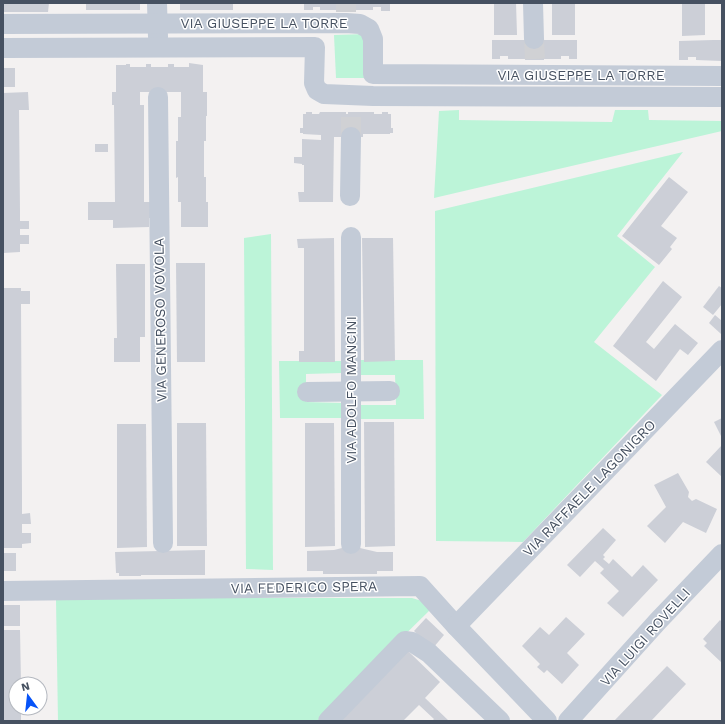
<svg xmlns="http://www.w3.org/2000/svg" width="725" height="724" viewBox="0 0 725 724" font-family="'Work Sans',sans-serif">
<style>
.green{fill:#bcf4d8}
.building{fill:#cccfd7}
.lines{fill:none;stroke-linecap:round;stroke-linejoin:round}
.minor-tunnel{stroke:#d0d1d4;stroke-width:20;stroke-dasharray:20 10;stroke-linecap:butt}
.minor{stroke:#c3cbd7;stroke-width:20}
.labels{text-anchor:middle;dominant-baseline:central;stroke-width:3;stroke-linejoin:round;paint-order:stroke}
.street-label{font-size:14px;fill:#465161;stroke:#fff}
</style>
<rect width="100%" height="100%" fill="#f3f1f1"/>
<!-- green -->
<g class="green">
<path d="M366,34V78H336L334,35Z"/>
<path d="M459,110V120L612,122L615,110H648L649,120L722,121V131L434,198L439,111Z"/>
<path d="M683,152L617,236L655,267L594,342L662,395L523,542L436,541L435,211Z"/>
<path d="M271,234L273,570L246,569L244,238Z"/>
<path d="M358,360H423L424,419H359V405H396L395,375H358Z"/>
<path d="M279,361H342V373L306,374V402L343,403V418H280Z"/>
<path d="M88,598H412L422,601L431,609L317,721H58L56,600Z"/>
</g>
<!-- building -->
<g class="building">
<path d="M3,3H49L48,12H3Z"/>
<rect x="86" y="3" width="54" height="7"/>
<rect x="180" y="3" width="53" height="7"/>
<path d="M304,3H390V11H381V7H373V10H356V12H338V10H320V7H313V10H304Z"/>
<path d="M494,3H516L517,35H494Z"/>
<rect x="552" y="3" width="23" height="32"/>
<path d="M682,3H705V35L682,36Z"/>
<path d="M492,40H577V59H569V56H561V59H544V60H525V59H508V56H500V59H492Z"/>
<path d="M713,40H722V61L696,60V57H688V60H679V41Z"/>
<path d="M189,63L203,65V92H207V116H206V141H204V177H206V202H208V227H181V202H178V177L176,178V141H178V117H181V92H140V105H144V202H153V218H149V227L113,228V220H88V202H115L114,105H112V92H116V65H126V64H130V67H146V64H151V67H168V64H174V67H189Z"/>
<rect x="3" y="68" width="12" height="19"/>
<path d="M28,92L29,110H19L20,212V221H29V229H20V235H29V244H20V252L3,253V93Z"/>
<path d="M306,112H312V114H319L320,112H346V114H348V112H374V114H382V112H388V114H391V128H393V133H390V134H363V137H334L333,202H299L298,192H304V165H302V164L294,163V157H302V139L321,140V135L303,134V133H300V128H303V114H306Z"/>
<rect x="95" y="144" width="13" height="8"/>
<path d="M669,177L688,192L661,226L677,238L670,247L672,249L659,265L622,236Z"/>
<path d="M334,238L335,362H299V351H304V248H298L297,239Z"/>
<path d="M362,238H393L395,361L364,362Z"/>
<path d="M176,263H205V362H177Z"/>
<path d="M116,264H145V337H140V362H114V338H117Z"/>
<path d="M663,281L682,297L646,342L654,349L675,324L698,343L688,355L680,349L656,381L613,346Z"/>
<path d="M719,286L722,288V304L713,315L703,307Z"/>
<path d="M3,288H21V291H30V304H21L22,495V514L30,513L31,524H22V533H31V543L22,544V548H3Z"/>
<path d="M715,315L722,321V333L721,334L709,323Z"/>
<path d="M722,418V438L714,422Z"/>
<path d="M364,422H394L395,546L365,547Z"/>
<path d="M177,423H206L207,546H177Z"/>
<path d="M305,423H334L335,546L305,547Z"/>
<path d="M117,424H146L147,547L117,548Z"/>
<path d="M722,445V477L706,462Z"/>
<path d="M678,473L689,492L688,497L692,501L696,499L717,509L706,533L683,522L665,543L647,526L666,507L654,485Z"/>
<path d="M603,528L616,540L603,555L605,557L603,559L609,564L613,559L632,577L643,565L658,580L623,617L607,603L619,591L600,573L604,569L595,561L580,577L567,565Z"/>
<path d="M342,548H360L377,552H393V571H377V574H323V571H307V551L334,550Z"/>
<path d="M205,550V575H141V576H119V573H116L115,552Z"/>
<rect x="3" y="553" width="13" height="18"/>
<rect x="3" y="605" width="17" height="21"/>
<path d="M566,617L585,634L567,653L579,665L562,684L547,670L544,673L537,667L540,664L522,646L540,627L549,635Z"/>
<path d="M426,618L444,635L433,648L414,631Z"/>
<path d="M720,620L722,622V663L704,646L707,643L703,639Z"/>
<path d="M3,630H20L21,684H16V708H21V721H3Z"/>
<path d="M407,650L440,682L425,698L449,721H432L434,719L419,705L403,721H339Z"/>
<path d="M667,666L686,684L651,721H614Z"/>
</g>
<g class="lines">
<!-- minor-tunnel -->
<g class="minor-tunnel">
<path d="M346,12V3"/>
<path d="M534,39L535,60"/>
<path d="M351,137V112"/>
</g>
<!-- minor -->
<g class="minor">
<path d="M157,3L158,37"/>
<path d="M533,3L534,39"/>
<path d="M3,24L346,23L360,24L369,29L373,39V74L722,76"/>
<path d="M3,48L315,47L314,83L317,90L324,94L373,96L722,97"/>
<path d="M158,97L163,543"/>
<path d="M350,196L351,137"/>
<path d="M351,237V544"/>
<path d="M307,392L390,391"/>
<path d="M3,591L420,586L456,626L547,721"/>
<path d="M456,626L722,350"/>
<path d="M328,721L405,641L412,642L429,653L500,721"/>
<path d="M568,721L658,621L722,554"/>
</g>
</g>
<g class="labels">
<!-- street labels -->
<g class="street-label">
<text x="264" y="23">VIA GIUSEPPE LA TORRE</text>
<text x="581" y="75">VIA GIUSEPPE LA TORRE</text>
<text transform="translate(160 320) rotate(-91)">VIA GENEROSO VOVOLA</text>
<text transform="translate(351 390) rotate(-90)">VIA ADOLFO MANCINI</text>
<text transform="translate(589 488) rotate(-46)">VIA RAFFAELE LAGONIGRO</text>
<text transform="translate(304 587) rotate(-1)">VIA FEDERICO SPERA</text>
<text transform="translate(645 637) rotate(-48)">VIA LUIGI ROVELLI</text>
</g>
</g>
<!-- border -->
<rect width="725" height="724" fill="none" stroke="#465161" stroke-width="8"/>
<!-- north arrow -->
<g transform="translate(28 696) rotate(345)"><circle r="19" fill="#ffffff" stroke="#b5b9c0"/>
<path d="M0-3L7 15L0 10L-7 15Z" fill="#0653f8"/>
<text y="-6" font-size="11" font-weight="bold" text-anchor="middle" fill="#465161">N</text>
</g>
</svg>
